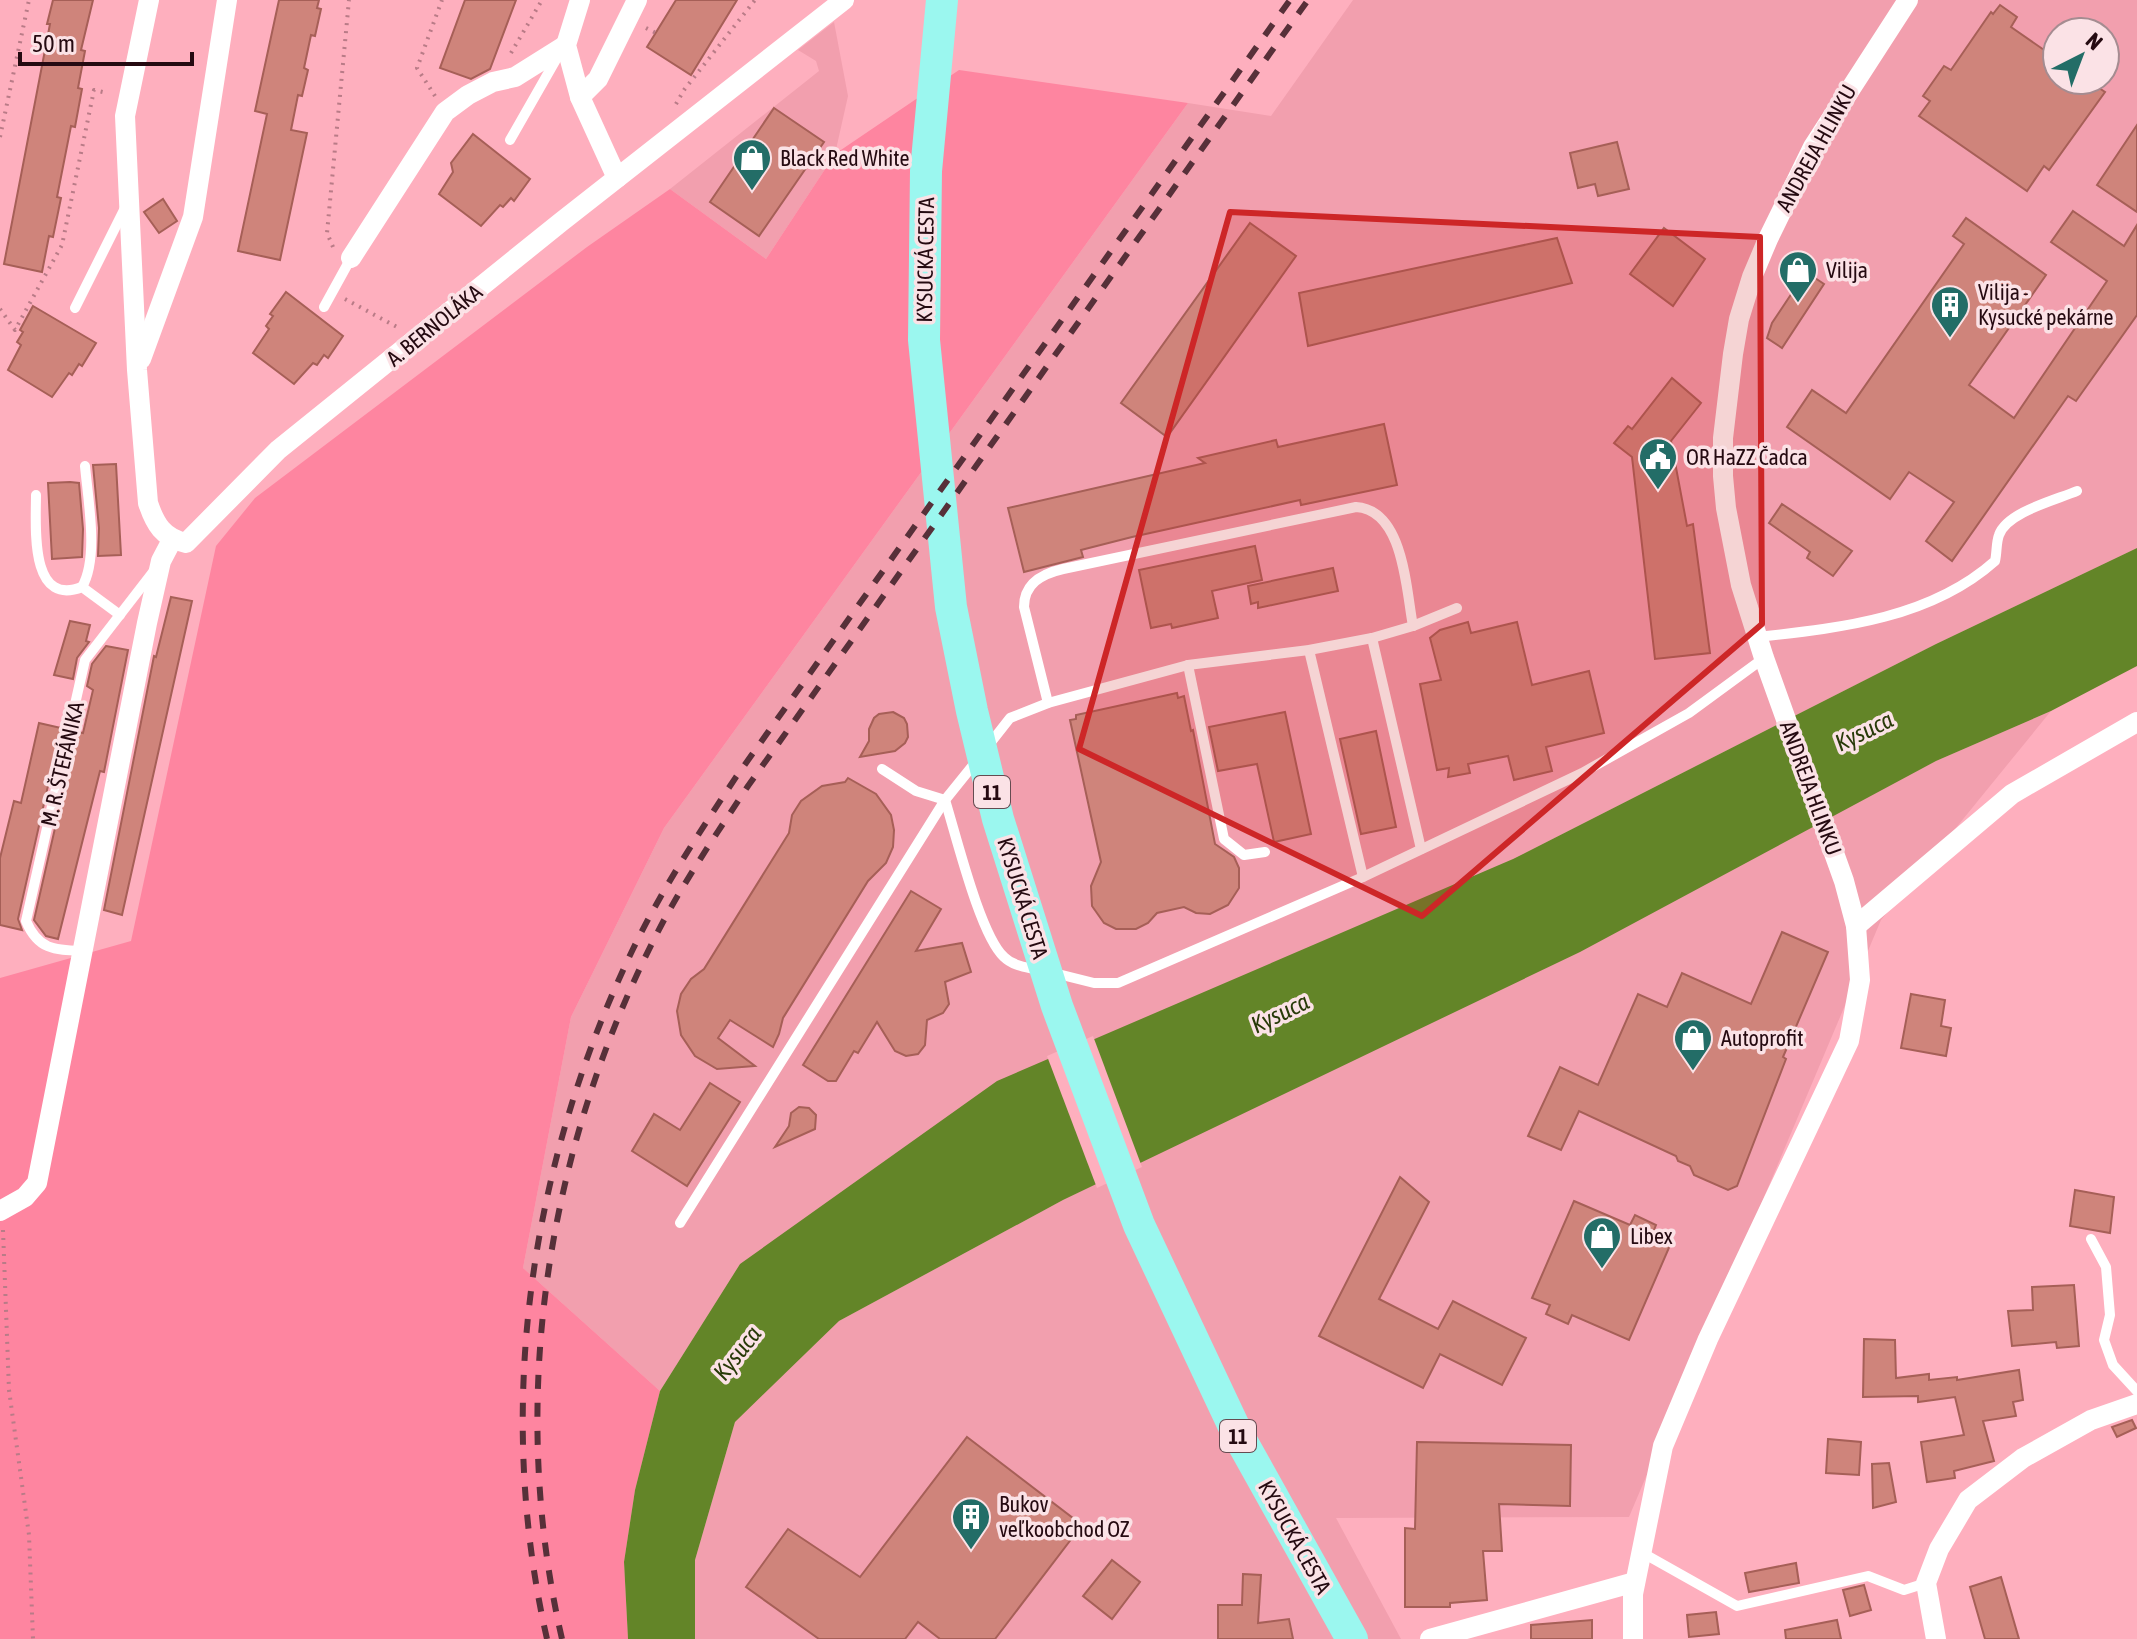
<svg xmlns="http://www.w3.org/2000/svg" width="2137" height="1639" viewBox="0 0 2137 1639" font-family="'Asap Condensed',sans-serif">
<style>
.built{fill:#f29fae;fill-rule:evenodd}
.green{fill:#fe85a0}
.water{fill:#638528}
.pier{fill:#feafbe}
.building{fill:#cf847b;stroke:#a65f57;stroke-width:2}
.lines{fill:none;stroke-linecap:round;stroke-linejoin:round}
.path{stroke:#b97b87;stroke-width:4;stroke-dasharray:2 6;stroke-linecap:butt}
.lane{stroke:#fff;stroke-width:10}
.street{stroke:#fff;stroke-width:20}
.primary{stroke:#9bf7ef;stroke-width:32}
.rail{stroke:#573039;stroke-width:6;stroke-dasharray:14 14;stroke-linecap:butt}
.marked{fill:#cd2627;fill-opacity:0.2;stroke:#cd2627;stroke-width:6;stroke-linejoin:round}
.labels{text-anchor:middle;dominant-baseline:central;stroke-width:7;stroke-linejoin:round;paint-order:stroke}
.shield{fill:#fbe2e6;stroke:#654b51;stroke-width:2}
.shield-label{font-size:20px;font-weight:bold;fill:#250a11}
.street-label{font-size:22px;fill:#250a11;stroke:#fbe2e6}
.poi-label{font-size:22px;fill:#250a11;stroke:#fbe2e6;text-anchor:start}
.water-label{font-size:24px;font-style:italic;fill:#283a08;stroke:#fbe2e6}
</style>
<rect width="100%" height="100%" fill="#feafbe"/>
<!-- built -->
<g class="built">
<path d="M1353,0H2137V548L1936,644L1513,859L740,1264L660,1391L523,1268L571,1017L664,828L1188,103L1271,116ZM2057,32H2105V80H2057Z"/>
<path d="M834,22L848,96L835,154L766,259L670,189L819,71L816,61L798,50Z"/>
<path d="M2051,711L1881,920L1629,1517L1336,1518L1401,1639H695V1560L735,1422L839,1321L1063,1200L1936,761Z"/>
</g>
<!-- green -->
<path class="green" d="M959,70L1188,103L664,828L571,1017L523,1268L660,1391L635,1490L624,1562L628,1639H0V978L131,941L216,546L255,498L587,247L670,189L766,259L835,154Z"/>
<!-- water -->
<path class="water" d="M2137,548V666L2051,711L1936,761L1580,952L1063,1200L839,1321L735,1422L695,1560V1639H628L624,1562L635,1490L660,1391L740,1264L997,1081L1513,859L1936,644Z"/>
<!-- pier -->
<path class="pier" d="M1093,1036L1142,1167L1097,1188L1047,1056Z"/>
<!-- building -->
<g class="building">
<path d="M53,0H93L81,50L85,51L78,88L82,89L75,127L71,126L57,197L61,198L53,237L49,236L42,272L4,264L50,24H47Z"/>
<path d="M279,0H319L317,8L321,9L315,36L311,35L304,68L308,70L302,96L298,95L291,130L307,133L280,260L238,251L267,114L255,111Z"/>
<path d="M465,0H516L490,69L471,79L440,68Z"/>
<path d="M676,0H737L691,75L647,47Z"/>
<path d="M2000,5L2017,17L2011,27L2057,59V80H2087L2105,92L2049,170L2044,166L2027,191L1919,116L1930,101L1923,96L1944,66L1951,70L1991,12L1993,14Z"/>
<path d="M774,108L824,142L759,236L710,202Z"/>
<path d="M2137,125V212L2097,185Z"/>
<path d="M473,134L530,179L514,201L511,198L503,207L500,205L481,226L439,194L453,172L451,163Z"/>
<path d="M1617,142L1629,189L1598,196L1595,184L1578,188L1570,153Z"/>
<path d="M163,199L177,221L159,233L144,212Z"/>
<path d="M2073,211L2124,246L2137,225V315L2076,401L2068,396L1952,561L1926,541L1954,502L1909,472L1890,499L1787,427L1812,390L1846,413L1964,244L1953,236L1966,218L2046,275L1969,385L2014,418L2107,281L2051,242Z"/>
<path d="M1250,223L1296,256L1167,437L1121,403Z"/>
<path d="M1664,228L1705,259L1673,306L1630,274Z"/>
<path d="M1557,238L1572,283L1308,346L1299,293Z"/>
<path d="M1806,272L1824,284L1782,348L1767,338L1772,323Z"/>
<path d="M286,292L343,336L328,358L324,355L317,365L313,363L294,384L253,353L269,329L266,326L273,316L270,314Z"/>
<path d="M33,306L96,343L82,366L79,364L72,375L69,373L52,397L8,370L21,345L17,342L23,332L20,330Z"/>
<path d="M1672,378L1701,403L1671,441L1687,526L1693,524L1710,653L1655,659L1632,457L1614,443L1628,426L1632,429Z"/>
<path d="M1384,424L1397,485L1301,505L1300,500L1132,537L1081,550L1083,557L1024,572L1008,508L1205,463L1198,458L1276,440L1278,447Z"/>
<path d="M116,464L121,555L98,556L99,528L93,465Z"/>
<path d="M70,482L79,483L83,529L82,557L52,559L48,483Z"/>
<path d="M1782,504L1852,551L1833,576L1807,558L1810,552L1769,523Z"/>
<path d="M1255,546L1262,580L1212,591L1218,618L1172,628L1171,624L1151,628L1139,570Z"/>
<path d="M1333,568L1338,591L1258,608V602L1251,604L1248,586Z"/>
<path d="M171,597L192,601L122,915L104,910L154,656L156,657Z"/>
<path d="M70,621L90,625L86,641L89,642L77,658L73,679L54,675Z"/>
<path d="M1468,622L1471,633L1517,622L1532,685L1589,671L1604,733L1546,747L1552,771L1514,780L1508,756L1468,764L1470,773L1448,777L1449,768L1437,770L1420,684L1441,680L1430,638L1440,630Z"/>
<path d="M106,646L128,650L104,772L100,771L58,939L46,936L34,920L77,732L83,733L93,690L87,686L92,664Z"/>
<path d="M1177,693L1178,698L1184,696L1191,731L1193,730L1215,844L1234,857L1239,868V888L1228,905L1210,914L1196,913L1184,907L1157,913L1148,923L1136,929H1116L1104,923L1092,906L1091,886L1101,862L1070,720L1076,719V715Z"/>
<path d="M893,712L904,718L907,724L908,737L905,743L895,751L860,757L869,741V729L874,718L879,714Z"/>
<path d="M1285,712L1311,834L1274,842L1257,764L1218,771L1209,727Z"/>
<path d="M39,723L61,728L18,919L22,930L0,925V858L14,801L21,803Z"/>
<path d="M1376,731L1396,827L1361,834L1340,739Z"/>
<path d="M848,778L876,794L891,815L894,830L893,847L886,863L868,881L783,1018L779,1034L773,1047L730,1020L718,1038L755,1066L717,1069L695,1056L681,1035L677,1011L681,994L691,979L704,969L789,833L792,815L801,801L822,786L845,782Z"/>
<path d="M911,891L941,909L916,951L962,943L971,972L945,982L949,1004L943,1013L927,1020L925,1045L918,1054L906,1056L895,1051L877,1022L858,1053L854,1051L836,1081H828L803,1065Z"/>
<path d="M1782,932L1828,952L1783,1057L1786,1059L1737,1186L1728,1190L1694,1175L1690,1166L1678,1161L1676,1156L1579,1111L1561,1150L1528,1136L1560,1067L1598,1085L1638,994L1667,1007L1682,973L1751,1004Z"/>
<path d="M1911,994L1945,1000L1941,1026L1951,1028L1946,1056L1901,1048Z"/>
<path d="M710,1083L740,1102L687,1186L632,1151L654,1114L680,1130Z"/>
<path d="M799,1107L809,1108L816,1115L815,1129L775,1147L789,1126L791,1113Z"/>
<path d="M1400,1177L1429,1202L1379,1299L1438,1329L1453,1301L1526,1338L1502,1385L1440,1354L1423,1388L1319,1336Z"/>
<path d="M2075,1190L2114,1197L2110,1233L2070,1226Z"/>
<path d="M1574,1201L1630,1225L1635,1215L1656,1225L1652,1235L1671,1243L1629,1340L1572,1315L1568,1324L1546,1314L1550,1305L1532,1298Z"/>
<path d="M2074,1285L2079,1346L2057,1348L2056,1342L2012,1346L2008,1311L2033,1310L2032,1287Z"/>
<path d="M1864,1339L1895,1340L1896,1378L1929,1374V1380L1957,1377V1380L2019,1370L2023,1400L2013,1402L2016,1416L1983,1421L1994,1461L1954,1471L1955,1478L1927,1482L1921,1442L1964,1435L1955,1397L1918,1402V1396L1863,1397Z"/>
<path d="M2132,1420L2136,1428L2117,1437L2112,1427Z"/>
<path d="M967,1437L1082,1525L995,1639H940L918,1622L905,1639H819L746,1587L788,1529L860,1577Z"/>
<path d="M1828,1439L1861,1442L1859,1475L1826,1473Z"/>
<path d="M1417,1442L1571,1445L1570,1506L1499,1504L1502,1551H1483L1487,1600L1450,1603V1607H1405V1528L1415,1529Z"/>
<path d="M1889,1463L1896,1502L1873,1508L1872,1464Z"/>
<path d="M1112,1560L1140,1582L1112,1619L1083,1596Z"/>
<path d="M1796,1563L1799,1583L1749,1592L1745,1573Z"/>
<path d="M1243,1574L1261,1575L1258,1623L1289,1619L1293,1639H1218V1605H1242Z"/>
<path d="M2001,1577L2019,1639H1985L1970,1587Z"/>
<path d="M1864,1585L1871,1610L1850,1616L1843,1590Z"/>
<path d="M1716,1612L1719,1634L1689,1637L1687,1615Z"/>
<path d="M1592,1620V1639H1531V1625Z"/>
<path d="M1837,1620L1841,1639H1786L1785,1630Z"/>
</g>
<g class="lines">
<!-- path -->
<g class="path">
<path d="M646,28L656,33"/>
<path d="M511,53L542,0"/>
<path d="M435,96L417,68L442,0"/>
<path d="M676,104L684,90L755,0"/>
<path d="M0,137L29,0"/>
<path d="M333,247L327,233L349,0"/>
<path d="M345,299L397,327"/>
<path d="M0,309L15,330L62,245L94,90L107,93"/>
<path d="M3,1230L9,1390L29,1535L33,1639"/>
</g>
<!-- lane -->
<g class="lane">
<path d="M510,140L558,56"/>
<path d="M324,307L351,258"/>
<path d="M75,308L126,206"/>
<path d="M36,495C36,525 29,608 82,587L120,615"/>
<path d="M82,587C99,558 88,500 85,466"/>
<path d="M1757,637C1839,628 1930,619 1995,561C1997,553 1996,543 1999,535C2007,512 2056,500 2077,491"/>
<path d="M1372,638L1421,849"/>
<path d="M1309,650L1363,877"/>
<path d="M1188,665L1224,839L1244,855L1265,852"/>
<path d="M1048,703L1024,607C1024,584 1041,574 1063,569L1356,507C1404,510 1406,590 1413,626"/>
<path d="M988,746L1010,718L1048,703L1188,665L1309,650L1372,638L1413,626L1457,608"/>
<path d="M882,769L916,791L945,800C956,835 980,935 1004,957C1013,966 1026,967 1038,970"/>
<path d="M83,951C55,950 38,950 26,921L85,660L153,572"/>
<path d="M1054,973L1094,983H1118L1363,877L1582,773L1689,713L1764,658"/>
<path d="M680,1223L945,800L978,759"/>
<path d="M2091,1239L2106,1267L2110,1315L2104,1340L2113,1365L2137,1391"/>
<path d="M1641,1552L1737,1606L1868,1576L1904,1590L1926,1583"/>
</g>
<!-- street -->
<g class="street">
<path d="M149,0L125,116L137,370L148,503C155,524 163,538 186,543L278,450L561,222L844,0"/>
<path d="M580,0L566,45L580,97L617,178"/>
<path d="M580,97L598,79L637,0"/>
<path d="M351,258L445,112L468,95L493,82L515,77L566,45"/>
<path d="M141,359L193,217L227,0"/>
<path d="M1856,926L2012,794L2137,722"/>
<path d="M0,1211L25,1197L37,1183L147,623L161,561L172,540"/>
<path d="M1430,1639L1635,1582"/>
<path d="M1633,1639V1594L1663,1446L1708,1339L1849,1041L1860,980L1856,926L1844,881L1764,658L1741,585L1726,508L1723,476V438L1733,354L1739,319L1752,277L1768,239L1813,147L1908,0"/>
<path d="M1936,1639L1926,1583L1939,1549L1968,1500L2023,1458L2091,1420L2137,1404"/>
</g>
<!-- primary -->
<path class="primary" d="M942,0L926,171L924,340L951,607L972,711L998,819L1057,1006L1139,1225L1237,1433L1352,1639"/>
<!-- rail -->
<g class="rail">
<path d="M547,1639C494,1407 530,1162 633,949C662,889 699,833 736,777L1290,0"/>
<path d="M562,1639C506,1396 548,1139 664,920C689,874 719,830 748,786L1308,0"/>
</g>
</g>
<!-- marked area -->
<path class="marked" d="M1230,212L1760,237L1762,624L1422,916L1079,749Z"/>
<!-- icons -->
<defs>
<symbol id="shop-pin" viewBox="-11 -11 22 30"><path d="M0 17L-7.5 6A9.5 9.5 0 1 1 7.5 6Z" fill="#236d67" stroke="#fbe2e6"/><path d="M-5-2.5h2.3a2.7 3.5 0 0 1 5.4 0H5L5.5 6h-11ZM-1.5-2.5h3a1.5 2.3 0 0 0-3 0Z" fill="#fff"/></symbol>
<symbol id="building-pin" viewBox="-11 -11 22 30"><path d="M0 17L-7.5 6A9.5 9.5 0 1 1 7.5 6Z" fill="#236d67" stroke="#fbe2e6"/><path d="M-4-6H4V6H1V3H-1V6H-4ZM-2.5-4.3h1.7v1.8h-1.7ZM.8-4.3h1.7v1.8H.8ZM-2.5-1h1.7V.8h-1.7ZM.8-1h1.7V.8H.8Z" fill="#fff"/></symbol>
<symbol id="civic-pin" viewBox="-11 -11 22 30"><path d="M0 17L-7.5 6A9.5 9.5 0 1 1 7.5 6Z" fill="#236d67" stroke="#fbe2e6"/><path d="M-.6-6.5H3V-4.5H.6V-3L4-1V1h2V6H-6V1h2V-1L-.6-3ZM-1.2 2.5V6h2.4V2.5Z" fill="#fff"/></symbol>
</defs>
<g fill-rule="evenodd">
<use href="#shop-pin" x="730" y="136" width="44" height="60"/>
<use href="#shop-pin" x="1776" y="248" width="44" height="60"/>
<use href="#building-pin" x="1928" y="283" width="44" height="60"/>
<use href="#civic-pin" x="1636" y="435" width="44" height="60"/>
<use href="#shop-pin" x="1671" y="1016" width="44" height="60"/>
<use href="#shop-pin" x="1580" y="1214" width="44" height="60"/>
<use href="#building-pin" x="949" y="1495" width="44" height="60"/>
</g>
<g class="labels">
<!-- shield labels -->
<g class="shield">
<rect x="974" y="776" width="36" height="32" rx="6"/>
<rect x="1220" y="1420" width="36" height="32" rx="6"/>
</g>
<g class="shield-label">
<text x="992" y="792">11</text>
<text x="1238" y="1436">11</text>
</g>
<!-- street labels -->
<g class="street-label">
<text transform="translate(1816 148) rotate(-61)">ANDREJA HLINKU</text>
<text transform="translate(925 260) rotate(-89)">KYSUCKÁ CESTA</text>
<text transform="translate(434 325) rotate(-39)">A. BERNOLÁKA</text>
<text transform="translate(62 764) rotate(-77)">M. R. ŠTEFÁNIKA</text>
<text transform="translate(1811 788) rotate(70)">ANDREJA HLINKU</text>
<text transform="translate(1023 898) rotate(73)">KYSUCKÁ CESTA</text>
<text transform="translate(1295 1537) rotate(61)">KYSUCKÁ CESTA</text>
</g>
<!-- poi labels -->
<g class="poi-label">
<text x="780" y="158">Black Red White</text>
<text x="1826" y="270">Vilija</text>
<text x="1978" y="292">Vilija -<tspan x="1978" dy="25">Kysucké pekárne</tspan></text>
<text x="1686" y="457">OR HaZZ Čadca</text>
<text x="1721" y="1038">Autoprofit</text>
<text x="1630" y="1236">Libex</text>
<text x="999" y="1504">Bukov<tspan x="999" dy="25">veľkoobchod OZ</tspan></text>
</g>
<!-- water labels -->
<g class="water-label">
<text transform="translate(1864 731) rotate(-26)">Kysuca</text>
<text transform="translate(1280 1013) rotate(-26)">Kysuca</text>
<text transform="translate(737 1353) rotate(-52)">Kysuca</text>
</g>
</g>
<!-- north arrow -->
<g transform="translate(2081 56) rotate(42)"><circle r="38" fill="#fbe2e6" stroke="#a58c91" stroke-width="2"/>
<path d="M0-6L14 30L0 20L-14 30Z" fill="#236d67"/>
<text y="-12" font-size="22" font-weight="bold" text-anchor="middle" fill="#250a11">N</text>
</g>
<!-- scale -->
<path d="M20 52v12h172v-12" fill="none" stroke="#250a11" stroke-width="4"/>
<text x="32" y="52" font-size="24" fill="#250a11" stroke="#fbe2e6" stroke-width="6" paint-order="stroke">50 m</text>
</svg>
